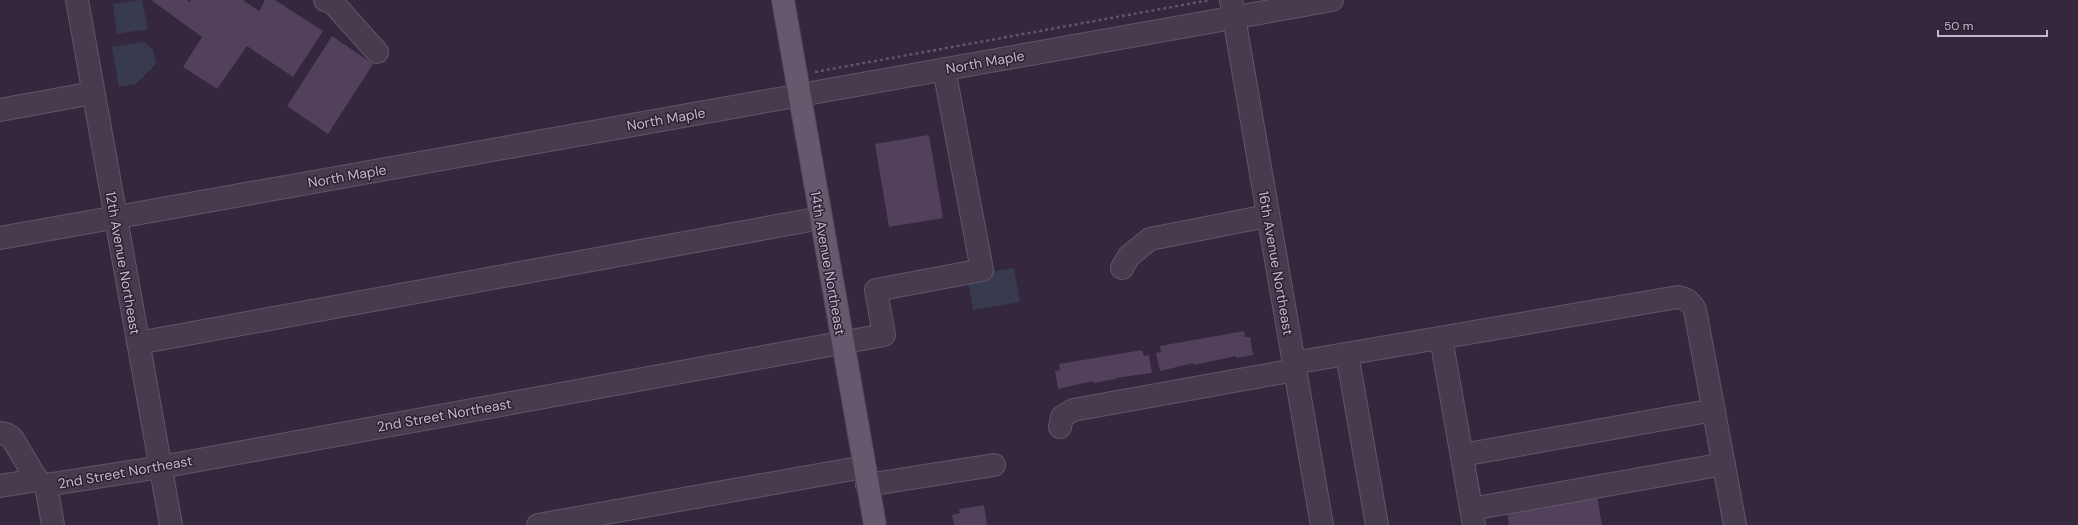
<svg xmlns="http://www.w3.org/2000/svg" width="2078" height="525" viewBox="0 0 2078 525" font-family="'DM Sans',sans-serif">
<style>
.green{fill:#383b4f}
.building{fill:#51415c}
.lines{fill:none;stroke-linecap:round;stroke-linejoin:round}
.minor-casing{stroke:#625669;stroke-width:24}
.major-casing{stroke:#504457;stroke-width:24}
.path{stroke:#5b576c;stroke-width:2.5;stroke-dasharray:3 3;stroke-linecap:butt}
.minor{stroke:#473b4e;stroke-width:22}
.major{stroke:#66596e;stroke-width:22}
.labels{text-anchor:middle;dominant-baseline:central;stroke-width:3;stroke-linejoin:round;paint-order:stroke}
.street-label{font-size:14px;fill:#c3b7c9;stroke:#2c2033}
</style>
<rect width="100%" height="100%" fill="#35273e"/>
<!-- green -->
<g class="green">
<path d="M142,0L148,29L117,34L113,4Z"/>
<path d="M144,42L153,50L156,64L136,84L119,87L112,47Z"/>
<path d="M1014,268L1020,302L973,310L967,276Z"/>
</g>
<!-- building -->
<g class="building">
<path d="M151,0H187L190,2L191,0H243L259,11L265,0H275L323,31L293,77L247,46L217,89L183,67L202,37Z"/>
<path d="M332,36L373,64L328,134L287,106Z"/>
<path d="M929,135L943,218L889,227L875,144Z"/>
<path d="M1244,331L1245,337H1250L1253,355L1236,358V356L1194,365V363L1160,371L1156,353L1161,352L1160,346Z"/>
<path d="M1142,350L1144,356L1149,355L1152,373L1115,378L1116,379L1093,383V381L1058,389L1055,371L1060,370L1059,364Z"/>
<path d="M1597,496L1602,525H1509L1507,511Z"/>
<path d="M984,505L987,525H954L952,515L960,513L959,509Z"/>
</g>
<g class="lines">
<defs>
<g id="minor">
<path d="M77,0L171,525"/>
<path d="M325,0L333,3L377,52"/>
<path d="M1231,0L1322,525"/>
<path d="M0,110L93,93"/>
<path d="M0,238L1332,0"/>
<path d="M1122,268L1129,256L1150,239L1267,216"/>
<path d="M1441,338L1474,525"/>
<path d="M138,343L821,218"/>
<path d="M1347,354L1377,525"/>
<path d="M1293,363L1678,297C1687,299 1691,302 1695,310L1735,525"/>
<path d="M1060,427L1062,417L1073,410L1295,370"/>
<path d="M0,433L6,434L12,438L37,480"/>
<path d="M1462,455L1714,410"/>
<path d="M46,485L161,467L884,335L876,290L982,270L944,69"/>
<path d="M46,485L53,525"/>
<path d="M867,485L994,465"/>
<path d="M0,486L37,480L46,485"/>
<path d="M1471,509L1724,464"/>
<path d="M538,525L864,467"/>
</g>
<path id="major" d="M783,0L875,525"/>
</defs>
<!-- minor casing -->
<use href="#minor" class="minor-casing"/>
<!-- major casing -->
<use href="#major" class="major-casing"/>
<!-- path -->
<path class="path" d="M815,72L1210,0"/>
<!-- minor -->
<use href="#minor" class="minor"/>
<!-- major -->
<use href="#major" class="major"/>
</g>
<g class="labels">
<!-- street labels -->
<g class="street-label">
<text transform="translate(985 62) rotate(-10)">North Maple</text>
<text transform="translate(666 119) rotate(-10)">North Maple</text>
<text transform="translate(347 176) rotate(-10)">North Maple</text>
<text transform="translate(123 263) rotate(80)">12th Avenue Northeast</text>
<text transform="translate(828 263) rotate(80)">14th Avenue Northeast</text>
<text transform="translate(1276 263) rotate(80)">16th Avenue Northeast</text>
<text transform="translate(444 415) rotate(-10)">2nd Street Northeast</text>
<text transform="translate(125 472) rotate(-10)">2nd Street Northeast</text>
</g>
</g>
<!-- scale -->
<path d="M1938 30v6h109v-6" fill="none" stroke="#c3b7c9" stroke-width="2"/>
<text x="1944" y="30" font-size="12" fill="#c3b7c9" stroke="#2c2033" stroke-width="3" paint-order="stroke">50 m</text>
</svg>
